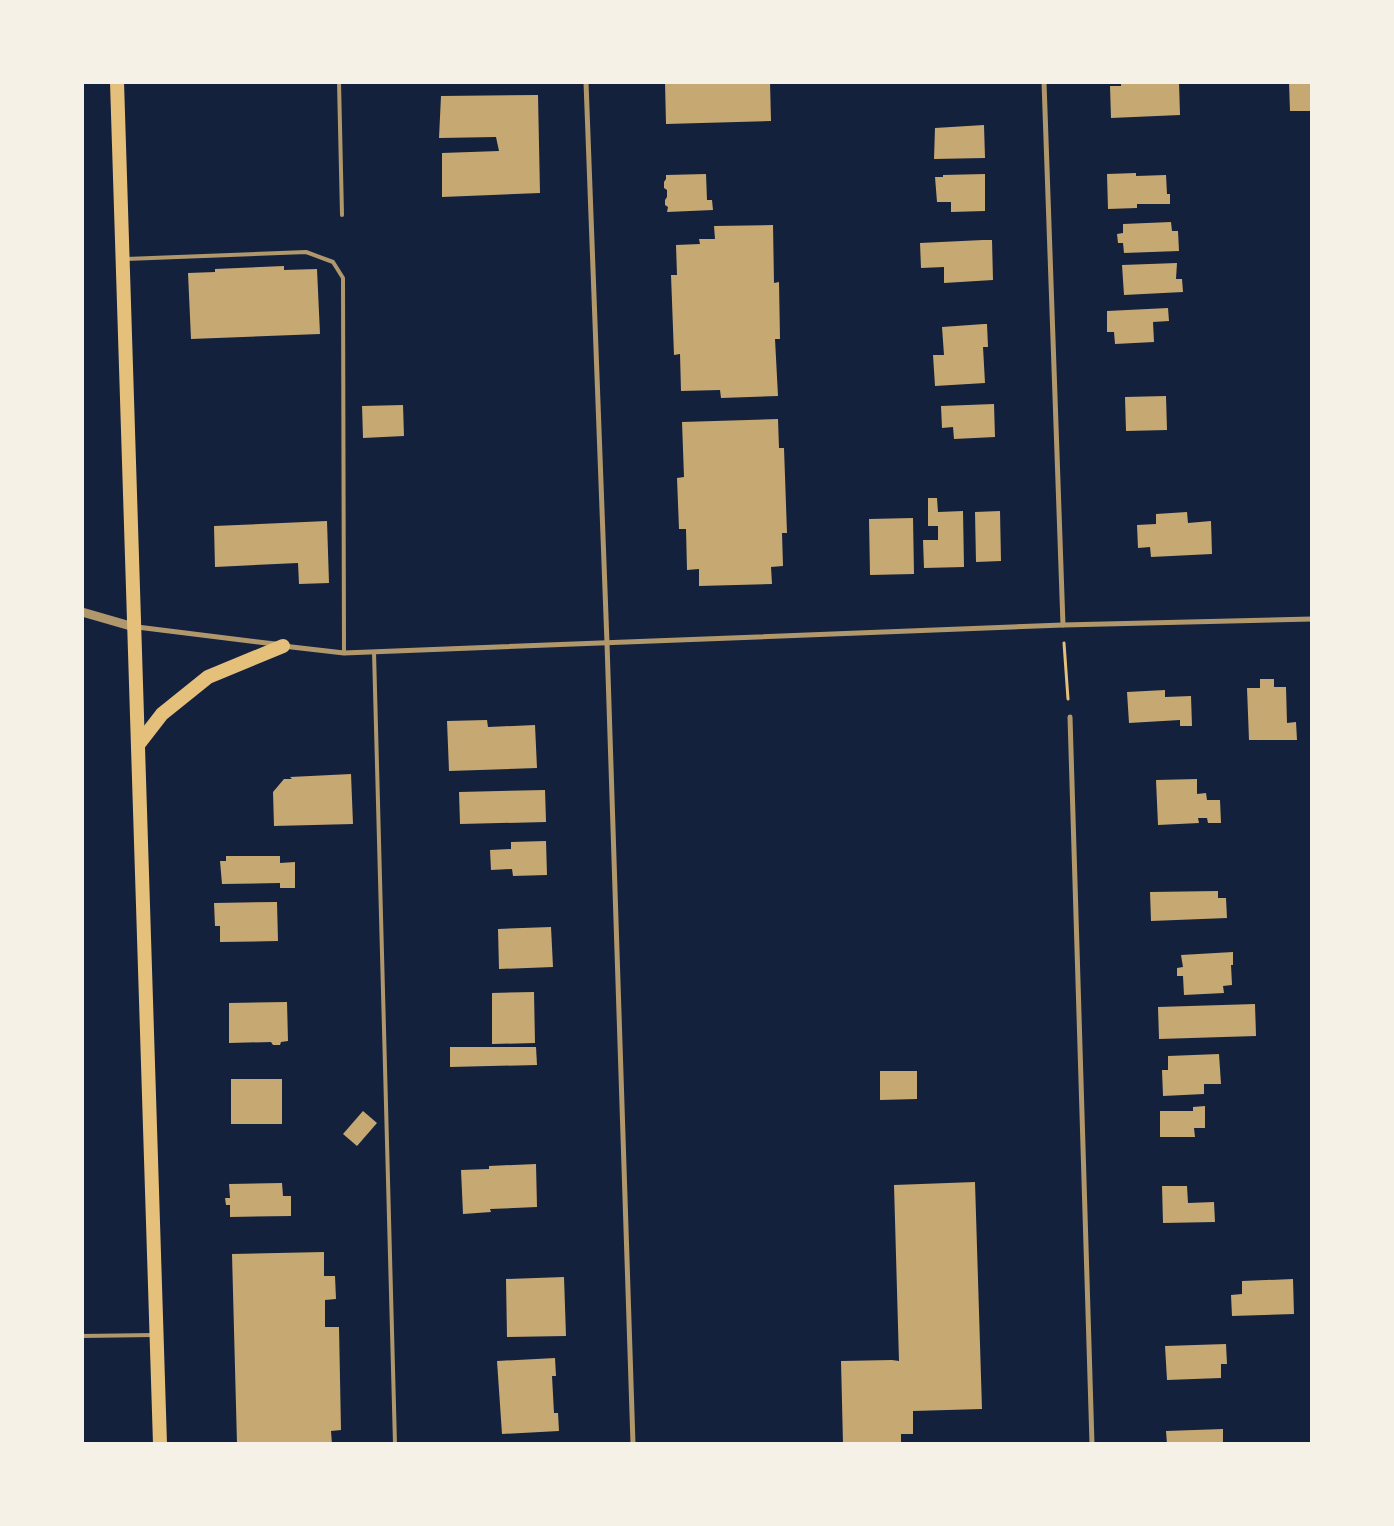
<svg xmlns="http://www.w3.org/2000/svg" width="1394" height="1526" viewBox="0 0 1394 1526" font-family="'PT Sans Narrow',sans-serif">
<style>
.building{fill:#c6a872}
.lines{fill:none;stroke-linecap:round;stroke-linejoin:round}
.path{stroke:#e5c07b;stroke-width:3}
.service{stroke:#b1986c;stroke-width:4}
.minor{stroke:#b1986c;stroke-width:5}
.tertiary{stroke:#b1986c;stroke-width:9}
.trunk{stroke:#e5c07b;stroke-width:14}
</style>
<rect width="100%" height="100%" fill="#14213d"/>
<!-- building -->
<g class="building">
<path d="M665,82H770L771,121L666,124Z"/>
<path d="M1121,82H1179L1180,115L1111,118L1110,86H1121Z"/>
<path d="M1289,82H1312V111H1290Z"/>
<path d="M538,95L540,193L442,197V153L499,151L496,137L439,138L441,96Z"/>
<path d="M984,125L985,158L934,159L935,128Z"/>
<path d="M1136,173V176L1166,175L1167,194H1170V204H1137V208L1108,209L1107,174Z"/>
<path d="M706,174L707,200H712L713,210L667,212L668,207L665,205V200L667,197V190L664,188V182L666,179V175Z"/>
<path d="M985,174V211L951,212V202H937L935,177H943V175Z"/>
<path d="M1171,222L1172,231H1178L1179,251L1124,253L1123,243H1118L1117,234L1123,233V224Z"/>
<path d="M773,225L774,283L779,282L780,339H775L778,396L721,398L720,390L681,391L680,354L674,355L671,275H677L676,245L700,244L699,239H715L714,226Z"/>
<path d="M983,240H992L993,280L944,283V267L921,268L920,243Z"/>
<path d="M1177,263L1176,279H1182L1183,292L1124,295L1122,265Z"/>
<path d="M284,266V270L317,269L320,334L191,339L188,273L215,272V269Z"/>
<path d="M1168,308L1169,321L1153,322L1154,342L1115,344L1114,332H1107V311Z"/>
<path d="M984,324H987L988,347H983L985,383L935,386L933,355H944L942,327Z"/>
<path d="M1166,396L1167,430L1126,431L1125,397Z"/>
<path d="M994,404L995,437L954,439L953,427L942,428L941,406Z"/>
<path d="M403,405L404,436L363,438L362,406Z"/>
<path d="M778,419L779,448H784L787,533H782L783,566L771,567L772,584L699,586V569L687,570L686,529H679L677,478L684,477L682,422Z"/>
<path d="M928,498H937L938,512L963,511L964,567L924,568L923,540H938V526H928Z"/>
<path d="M1000,511L1001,561L976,562L975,512Z"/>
<path d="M1187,512L1188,523L1211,521L1212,554L1151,557L1150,547L1138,548L1137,525L1156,524V514Z"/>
<path d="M913,518L914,574L870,575L869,519Z"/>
<path d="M327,521L329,583L299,584L298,563L215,567L214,526Z"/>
<path d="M1260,679H1274V687H1286L1287,723L1296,722L1297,740H1249L1247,688H1260Z"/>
<path d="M1165,690V697L1191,696L1192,726H1180V720L1129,723L1127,692Z"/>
<path d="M487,720L488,727L535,725L537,768L449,771L447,721Z"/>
<path d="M351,774L353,824L274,826L273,792L284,779H292L290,777Z"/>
<path d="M1197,779V794L1206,793L1207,800H1220L1221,823H1208L1207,818H1198L1199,823L1158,825L1156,780Z"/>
<path d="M545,790L546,822L460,824L459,792Z"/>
<path d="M546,841L547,875L513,876L512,869L491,870L490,850L511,849V842Z"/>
<path d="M226,856H280V863L295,862V888H280V883L222,884L220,861H226Z"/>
<path d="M1218,891V898H1226L1227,918L1151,921L1150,892Z"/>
<path d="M277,902L278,941L220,942V926H215L214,903Z"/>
<path d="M551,927L553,967L499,969L498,929Z"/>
<path d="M1233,952V965H1231L1232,985L1223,986L1224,993L1184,995L1183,976H1177V968L1183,967L1181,955Z"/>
<path d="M534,992L535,1043L492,1044V993Z"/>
<path d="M287,1002L288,1041L281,1042L280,1045H273L271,1042L229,1043V1003Z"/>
<path d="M1255,1004L1256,1036L1159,1039L1158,1007Z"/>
<path d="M450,1047H536L537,1065L450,1067Z"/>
<path d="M1219,1054L1221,1084H1204V1094L1163,1096L1162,1070H1168V1056Z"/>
<path d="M880,1071H917V1099L880,1100Z"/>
<rect x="231" y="1079" width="51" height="45"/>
<path d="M1205,1106V1128H1194L1195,1137H1160V1111H1193V1107Z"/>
<path d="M363,1111L377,1123L357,1146L343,1134Z"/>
<path d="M536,1164L537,1207L490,1209L491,1212L463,1214L461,1170L489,1169V1166Z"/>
<path d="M975,1182L982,1409L913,1411V1434H901V1444H843L841,1361L892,1360L899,1361L894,1185Z"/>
<path d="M282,1183L283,1196H291V1216L230,1217V1205H226L225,1198H230L229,1184Z"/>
<path d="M1162,1186H1187L1188,1203L1214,1202L1215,1222L1163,1223Z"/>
<path d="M324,1252V1276H335L336,1299L325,1300V1327H339L341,1430L331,1431L332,1444H237L232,1254Z"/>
<path d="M564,1277L566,1336L507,1337L506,1279Z"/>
<path d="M1293,1279L1294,1314L1232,1316L1231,1295L1242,1294V1281Z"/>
<path d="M1226,1344L1227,1364H1221V1378L1167,1380L1165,1346Z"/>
<path d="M555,1358L556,1376H552L554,1413H558L559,1431L502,1434L497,1361Z"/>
<path d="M1223,1429V1444H1167L1166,1431Z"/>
</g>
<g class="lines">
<!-- path -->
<path class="path" d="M1064,643L1068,699"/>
<!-- service -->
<g class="service">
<path d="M339,82L342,215"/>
<path d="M126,259L306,252L333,262L343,278L344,653"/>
<path d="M374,652L395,1444"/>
<path d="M82,1336L153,1335"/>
</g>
<!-- minor -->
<g class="minor">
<path d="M586,82L607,643L633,1444"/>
<path d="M1044,82L1063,625"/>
<path d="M137,627L275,644"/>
<path d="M283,646L344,653L1063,625L1312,619"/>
<path d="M1070,717L1092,1444"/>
</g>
<!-- tertiary -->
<path class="tertiary" d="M82,612L134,627"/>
<!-- trunk -->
<g class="trunk">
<path d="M117,82L160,1444"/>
<path d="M138,745L162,714L208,677L283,646"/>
</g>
</g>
<!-- border -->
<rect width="1394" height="1526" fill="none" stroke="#f6f1e7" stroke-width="168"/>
</svg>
